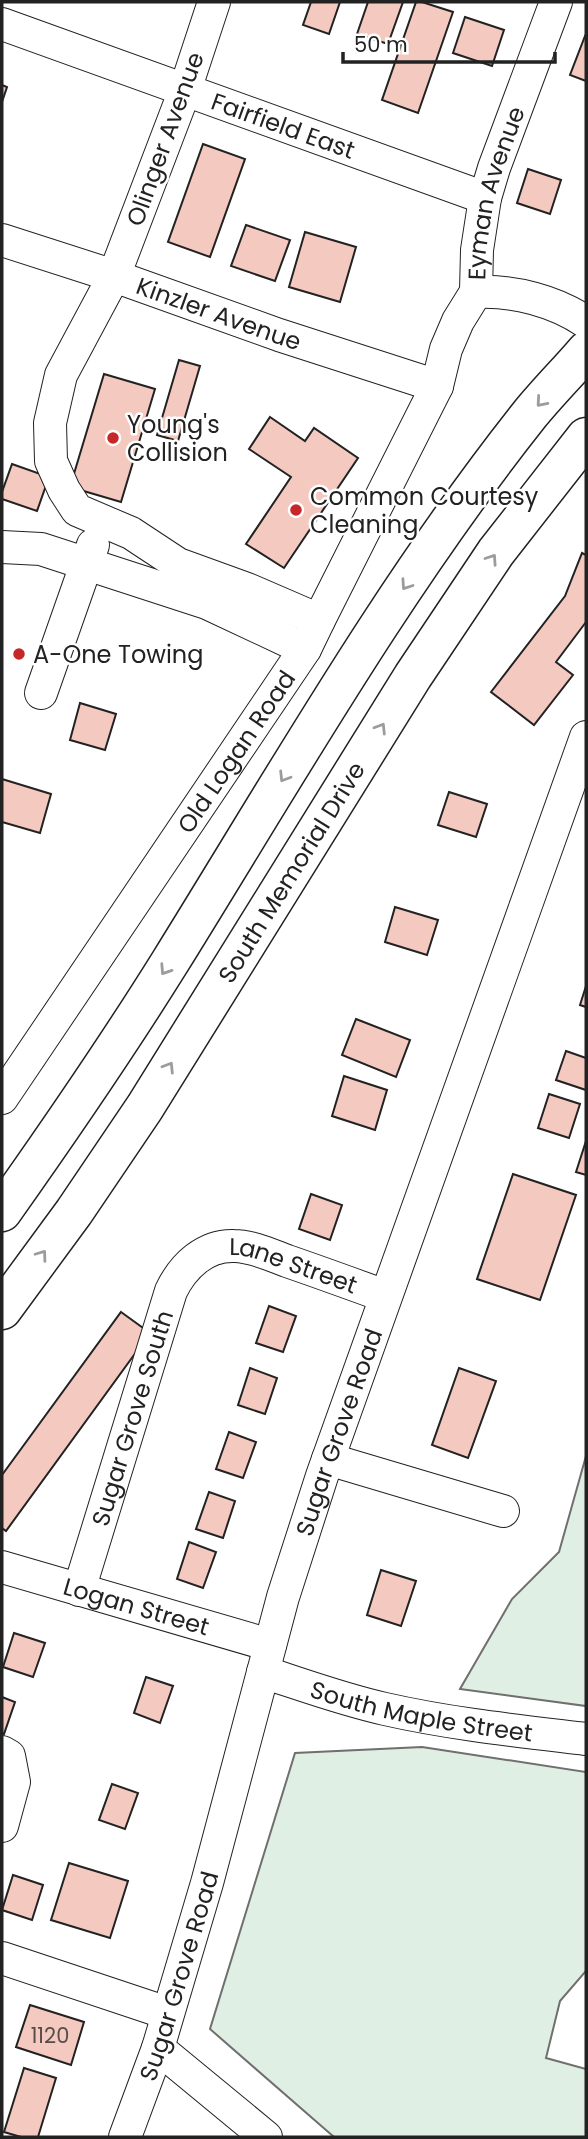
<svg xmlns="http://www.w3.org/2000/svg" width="588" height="2139" viewBox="0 0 588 2139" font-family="Poppins,sans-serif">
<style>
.green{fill:#e0efe3;stroke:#6f6f6f;stroke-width:2}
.building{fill:#f3c9c0;stroke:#222;stroke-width:2}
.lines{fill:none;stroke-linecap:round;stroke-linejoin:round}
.minor-casing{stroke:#222;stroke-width:34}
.highway-casing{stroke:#222;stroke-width:41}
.minor{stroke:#fff;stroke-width:32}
.highway{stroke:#fff;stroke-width:38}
.oneway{stroke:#9c9c9c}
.poi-dot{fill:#c62828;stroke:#fff;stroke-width:2.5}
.labels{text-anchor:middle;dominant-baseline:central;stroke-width:5;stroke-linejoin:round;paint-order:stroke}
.number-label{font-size:21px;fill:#564c4a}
.street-label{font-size:24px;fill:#222;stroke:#fff}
.poi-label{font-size:24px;fill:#222;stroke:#fff;text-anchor:start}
</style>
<rect width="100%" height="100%" fill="#fff"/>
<!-- green -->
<g class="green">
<path d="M586,1456V1706L460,1689L512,1599L559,1552Z"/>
<path d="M422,1747L586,1772V1971L560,2001L546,2058L586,2069V2137H334L210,2029L295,1753Z"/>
</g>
<!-- building -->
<g class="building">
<path d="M311,2H340L329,34L303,25Z"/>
<path d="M368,2H403L388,44L357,34Z"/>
<path d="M416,2H422L453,12L418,113L382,100Z"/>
<path d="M465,17L504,30L492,66L453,53Z"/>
<path d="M585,36L586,37V81L570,75Z"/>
<path d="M2,85L7,87L2,102Z"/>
<path d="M203,144L245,159L210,257L168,242Z"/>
<path d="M528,169L561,180L550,214L517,203Z"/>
<path d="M246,225L290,240L275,281L231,266Z"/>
<path d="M305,232L356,247L340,302L289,287Z"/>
<path d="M179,360L200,366L178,441L157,435Z"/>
<path d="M104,374L155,389L121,502L70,487Z"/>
<path d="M270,417L305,441L314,428L358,458L284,568L246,544L291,477L249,449Z"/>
<path d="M12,464L49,477L37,511L2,499V492Z"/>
<path d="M582,553L586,555V622L556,662L573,675L534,725L491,692L565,596Z"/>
<path d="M80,703L116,714L105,750L70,740Z"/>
<path d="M2,779L51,794L40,833L2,822Z"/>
<path d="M449,792L487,804L476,837L438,825Z"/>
<path d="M395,907L438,920L427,955L385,942Z"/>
<path d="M586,986V1007L580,1005Z"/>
<path d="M356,1019L410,1040L396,1077L342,1055Z"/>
<path d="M566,1051L586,1058V1090L556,1080Z"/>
<path d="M344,1076L387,1090L375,1130L332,1116Z"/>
<path d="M549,1094L580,1104L569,1138L538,1128Z"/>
<path d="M586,1141V1175L576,1172Z"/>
<path d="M513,1174L576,1195L540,1300L477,1279Z"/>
<path d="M311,1194L342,1205L330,1240L299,1229Z"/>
<path d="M269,1306L296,1316L283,1352L256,1343Z"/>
<path d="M121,1312L150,1333L6,1531L2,1528V1475Z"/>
<path d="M250,1368L277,1378L265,1414L238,1405Z"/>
<path d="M459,1368L496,1381L468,1458L432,1445Z"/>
<path d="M229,1432L256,1442L243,1478L216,1469Z"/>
<path d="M209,1492L235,1501L223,1538L196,1529Z"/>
<path d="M189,1542L216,1552L203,1588L177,1579Z"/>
<path d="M381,1570L416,1581L401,1626L367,1615Z"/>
<path d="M14,1633L45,1643L33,1677L3,1667Z"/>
<path d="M146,1677L173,1686L160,1723L134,1713Z"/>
<path d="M2,1697L15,1702L4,1734L2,1733Z"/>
<path d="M112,1784L138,1793L125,1829L99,1820Z"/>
<path d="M69,1863L128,1881L110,1938L51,1920Z"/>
<path d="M13,1875L43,1885L32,1920L2,1910Z"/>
<path d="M30,2005L84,2022L71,2065L16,2047Z"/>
<path d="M24,2068L56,2078L38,2137H21L4,2132Z"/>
</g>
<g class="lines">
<defs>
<g id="minor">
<path d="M214,2L185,90L114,276L61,375L50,423L51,461L64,490L77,510L131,533L178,564L247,589L319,620"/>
<path id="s1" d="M2,24L485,198"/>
<path id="s2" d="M2,240L114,276L279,335L437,386"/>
<path d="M476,292C513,290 555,301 586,322"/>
<path d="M2,547L41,549L207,603L305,649"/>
<path d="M41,693L93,545"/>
<path id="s3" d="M2,1098L305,649L319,620L437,386L446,349L458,321L476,292L477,250L485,198L494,168L556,2"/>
<path d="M328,1459L503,1511"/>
<path id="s4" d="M2,1567L270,1645"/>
<path id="s5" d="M79,1590L171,1291C183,1266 205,1245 234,1246C252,1246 271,1255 287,1261C319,1272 352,1284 385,1296"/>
<path id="s6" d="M263,1672C303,1685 344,1700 385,1709C451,1724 519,1731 586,1739"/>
<path d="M2,1752L9,1756L14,1782L2,1826"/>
<path d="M2,1958L167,2013"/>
<path d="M158,2048L266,2137"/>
<path id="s7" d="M125,2137L158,2048L207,1883L283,1597L322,1476L586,737"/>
</g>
<g id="highway">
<path d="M2,1212C60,1130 117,1047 170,962C285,777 394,585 530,414C548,392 568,372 586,351"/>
<path id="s8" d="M2,1310L74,1212L145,1107L413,676L496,552L586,437"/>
</g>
</defs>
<!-- minor casing -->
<use href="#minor" class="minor-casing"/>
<!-- highway casing -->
<use href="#highway" class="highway-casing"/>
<!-- minor -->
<use href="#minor" class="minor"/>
<!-- highway -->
<use href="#highway" class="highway"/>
</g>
<!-- one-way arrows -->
<defs><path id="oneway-chevron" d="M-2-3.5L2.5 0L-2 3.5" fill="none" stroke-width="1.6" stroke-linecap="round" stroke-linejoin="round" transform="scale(1.75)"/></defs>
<g class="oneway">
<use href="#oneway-chevron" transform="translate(541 402) rotate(131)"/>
<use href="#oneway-chevron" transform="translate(492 559) rotate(-56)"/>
<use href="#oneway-chevron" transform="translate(406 585) rotate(124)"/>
<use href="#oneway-chevron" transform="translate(381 728) rotate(-58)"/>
<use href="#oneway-chevron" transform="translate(284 777) rotate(122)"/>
<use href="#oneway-chevron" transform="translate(165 970) rotate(123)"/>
<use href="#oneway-chevron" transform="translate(169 1067) rotate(-58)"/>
<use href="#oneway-chevron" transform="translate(42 1255) rotate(-54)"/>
</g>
<!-- markers -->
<g class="poi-dot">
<circle cx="113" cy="438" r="7"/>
<circle cx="296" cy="510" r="7"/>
<circle cx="19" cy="654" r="7"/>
</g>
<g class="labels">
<!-- number labels -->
<g class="number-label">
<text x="50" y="2035">1120</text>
</g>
<!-- street labels -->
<g class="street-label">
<text stroke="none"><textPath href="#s1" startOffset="299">Fairfield East</textPath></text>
<text transform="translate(165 139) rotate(-70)">Olinger Avenue</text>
<text stroke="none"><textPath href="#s3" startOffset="1040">Eyman Avenue</textPath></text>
<text stroke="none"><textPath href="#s2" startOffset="229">Kinzler Avenue</textPath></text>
<text stroke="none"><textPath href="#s3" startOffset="418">Old Logan Road</textPath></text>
<text stroke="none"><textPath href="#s8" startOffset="525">South Memorial Drive</textPath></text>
<text stroke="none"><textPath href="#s5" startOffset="457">Lane Street</textPath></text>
<text stroke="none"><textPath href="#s5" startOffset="180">Sugar Grove South</textPath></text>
<text stroke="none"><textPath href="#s7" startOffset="737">Sugar Grove Road</textPath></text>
<text stroke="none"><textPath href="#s4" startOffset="140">Logan Street</textPath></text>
<text stroke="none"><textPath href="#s6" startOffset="164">South Maple Street</textPath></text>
<text stroke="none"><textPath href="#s7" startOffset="170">Sugar Grove Road</textPath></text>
</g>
<!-- poi labels -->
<g class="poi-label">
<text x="127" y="424">Young's<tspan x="127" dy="28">Collision</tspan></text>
<text x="310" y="496">Common Courtesy<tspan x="310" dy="28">Cleaning</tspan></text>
<text x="33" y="654">A-One Towing</text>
</g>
</g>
<!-- border -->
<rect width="588" height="2139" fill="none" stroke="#222222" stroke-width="7"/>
<!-- scale -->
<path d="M343 52v10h212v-10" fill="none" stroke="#222222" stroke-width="3.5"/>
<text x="354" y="52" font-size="21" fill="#222222" stroke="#ffffff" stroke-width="5" paint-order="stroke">50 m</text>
</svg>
